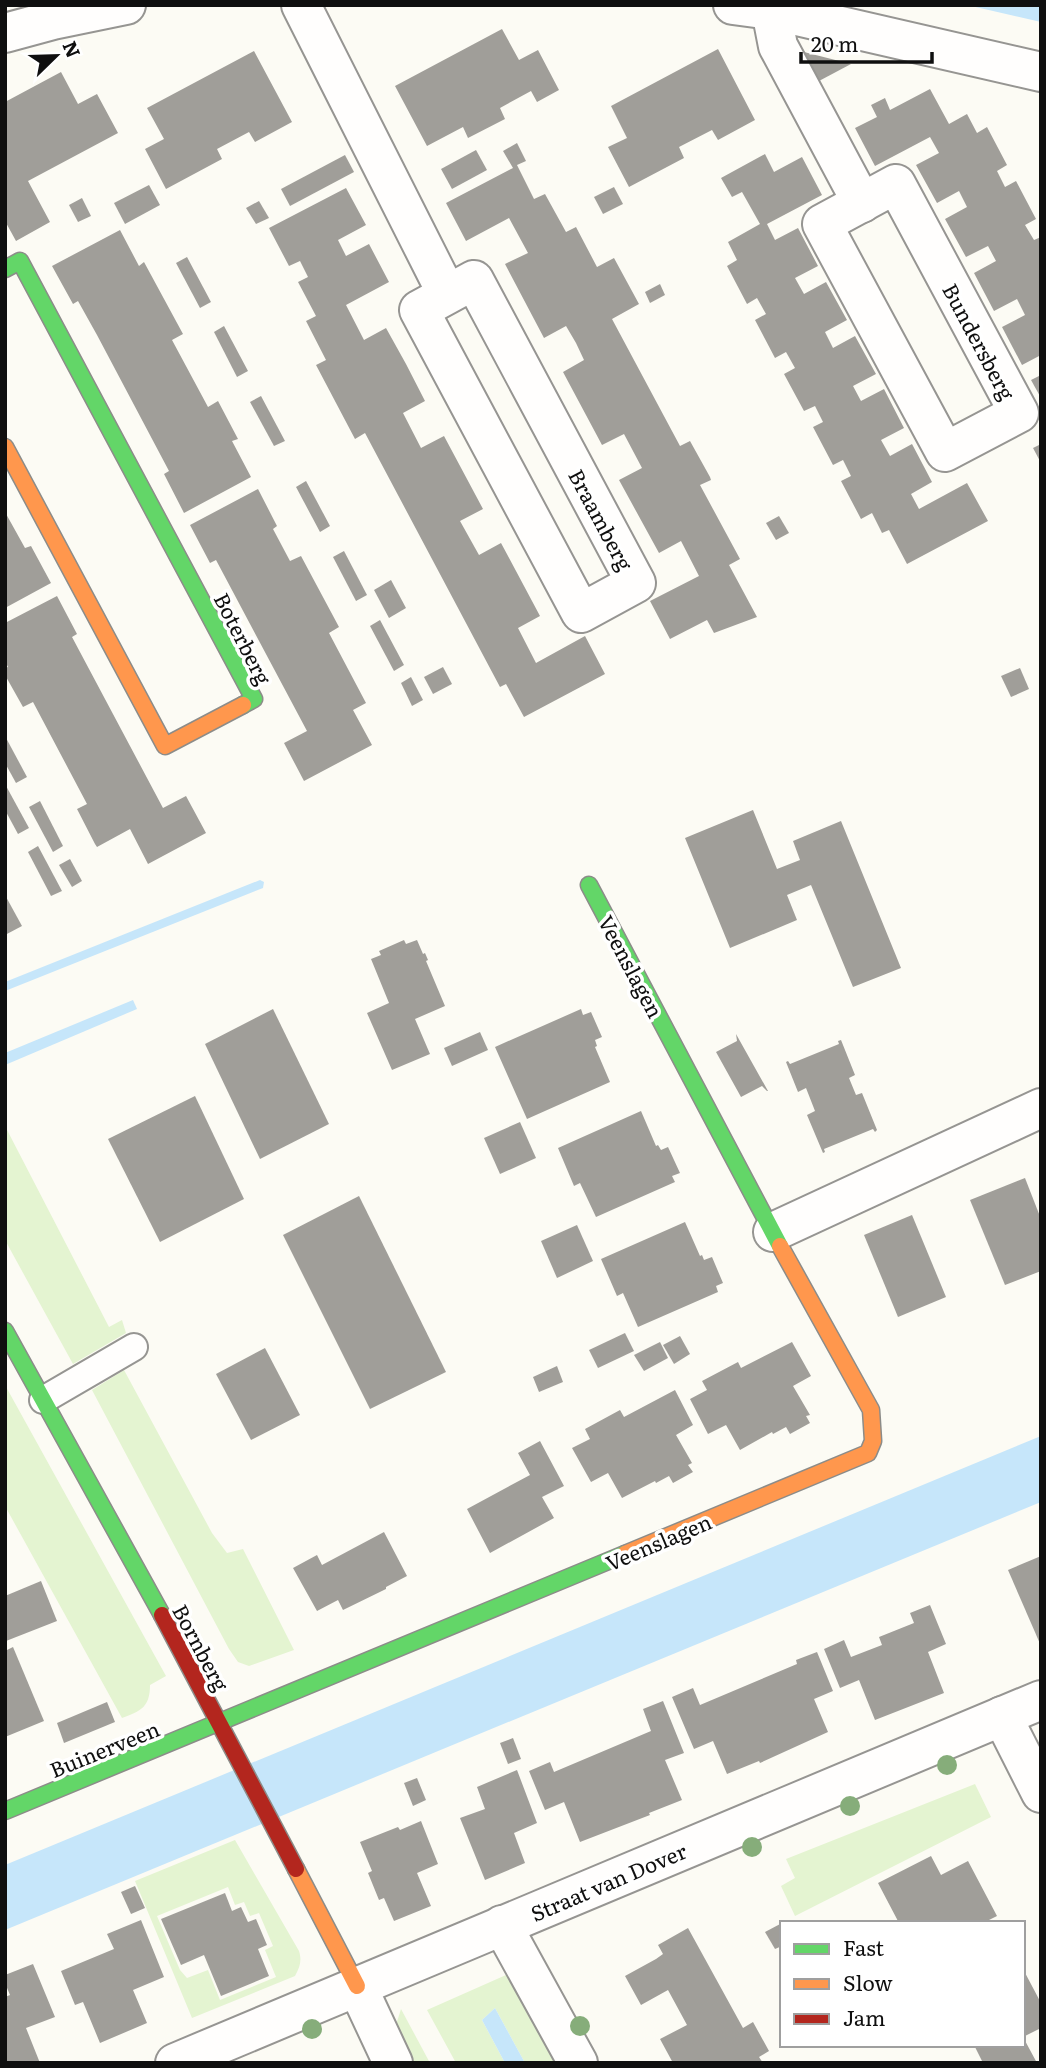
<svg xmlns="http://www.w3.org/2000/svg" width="1046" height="2068" viewBox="0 0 1046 2068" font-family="Literata,serif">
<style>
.green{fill:#e4f4d1;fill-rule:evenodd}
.water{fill:#c6e6fa}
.building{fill:#a09e99}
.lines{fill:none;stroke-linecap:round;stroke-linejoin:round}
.lane-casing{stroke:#969592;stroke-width:30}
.street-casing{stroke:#969592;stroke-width:42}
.fast-casing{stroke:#8c8c89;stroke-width:19}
.slow-casing{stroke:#8c8c89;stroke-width:19}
.jam-casing{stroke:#8c8c89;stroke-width:19}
.lane{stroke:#fffefd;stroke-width:26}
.street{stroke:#fffefd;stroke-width:38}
.fast{stroke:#63d668;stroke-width:16}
.slow{stroke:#ff974d;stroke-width:16}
.jam{stroke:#b3261e;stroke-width:16}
.tree{fill:#86ad7a}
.labels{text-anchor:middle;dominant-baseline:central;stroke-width:7;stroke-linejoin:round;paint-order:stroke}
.street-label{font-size:21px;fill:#0f0f0f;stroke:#fff}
</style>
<rect width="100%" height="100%" fill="#fcfbf4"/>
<!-- green -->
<g class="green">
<path d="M5,1126L109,1327L122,1320L126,1333L73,1364L5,1240Z"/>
<path d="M124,1370L212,1533L227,1553L243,1549L294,1650L249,1666L238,1662L229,1649L92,1390Z"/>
<path d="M5,1385L166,1676L150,1685C150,1707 141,1711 122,1718L5,1506Z"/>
<path d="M975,1784L991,1817L795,1916L781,1886L795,1878L786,1859Z"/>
<path d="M235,1840L299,1951C302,1961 300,1967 295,1976L192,2018L135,1881ZM228,1887L235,1905L244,1902L250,1916L259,1913L273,1946L265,1950L276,1977L220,2000L208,1970L187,1978L180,1970L157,1916Z"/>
<path d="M506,1975L515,1980L562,2063H525L495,2008L482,2020L505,2063H456L427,2010Z"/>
<path d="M401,2009L430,2063H409L395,2028Z"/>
</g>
<!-- water -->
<g class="water">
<path d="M967,5H1041V22Z"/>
<path d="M260,880L264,882L263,888L5,991V982Z"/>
<path d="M133,1000L137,1009L5,1065V1053Z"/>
<path d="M1041,1436V1502L5,1930V1865Z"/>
<path d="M495,2008L525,2063H505L482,2020Z"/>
</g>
<!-- building -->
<g class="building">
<path d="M502,29L519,60L538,50L559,90L537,102L531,91L500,108L505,119L468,138L463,127L427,146L395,86Z"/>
<path d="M718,49L755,120L718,140L712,130L679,147L684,158L629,187L608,147L627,138L611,106Z"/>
<path d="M254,51L292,122L255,142L249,132L217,149L222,159L166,189L145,149L164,139L147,108Z"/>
<path d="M804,52L851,64L819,81Z"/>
<path d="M61,72L78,104L97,94L118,133L28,181L50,222L16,241L5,221V102Z"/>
<path d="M930,89L949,124L967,114L977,133L987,127L1007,165L997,171L1005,187L1016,181L1036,219L1025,225L1034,240L1041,237V355L1022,365L1002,327L1025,315L1017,299L994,311L974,273L996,261L988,246L966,257L945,219L967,207L959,191L937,203L916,165L939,153L930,137L875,166L855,128L877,117L871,105L885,98L890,110Z"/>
<path d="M517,143L526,161L517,165L534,199L545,194L566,232L576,227L597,267L614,258L639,304L612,319L680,446L690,441L710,477L711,480L700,485L740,559L729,565L757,617L714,633L707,620L670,639L650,601L699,576L681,541L659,553L619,480L642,468L624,434L602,445L563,372L584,360L576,343L566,326L544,338L505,264L528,253L509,218L466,241L446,203L513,168L503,151Z"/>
<path d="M476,150L487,170L452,189L441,169Z"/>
<path d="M765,154L774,172L802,157L822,195L767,224L775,240L798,228L818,266L795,278L804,294L826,282L847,320L825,332L833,348L855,336L876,374L853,386L861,401L884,389L904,428L881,440L890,456L912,444L932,482L911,494L919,509L967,483L988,521L907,564L889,530L882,533L872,513L861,519L841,481L851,476L843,460L833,465L813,427L823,422L815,406L804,411L784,374L795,368L786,352L775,358L755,320L766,314L757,298L747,304L727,266L737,260L728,242L760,224L742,192L732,197L721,178Z"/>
<path d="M345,155L354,172L290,206L281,189Z"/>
<path d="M149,185L160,205L125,224L114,203Z"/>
<path d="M614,187L623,204L603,214L594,197Z"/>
<path d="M346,188L366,225L338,240L346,256L369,244L389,282L346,305L364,340L386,328L406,364L425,401L403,413L421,448L444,436L483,509L460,521L479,555L501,543L540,616L518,628L536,663L585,636L605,674L524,717L506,684L500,687L365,433L355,439L316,365L326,360L306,321L316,316L298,282L308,277L300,261L289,266L269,228Z"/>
<path d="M82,198L91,216L78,222L69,205Z"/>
<path d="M259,201L269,218L256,224L246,208Z"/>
<path d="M120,230L139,266L144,262L183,334L172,340L208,407L218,401L238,439L232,441L251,477L184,513L164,474L169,471L97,335L78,301L73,304L52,266Z"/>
<path d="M187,257L211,302L200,308L176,263Z"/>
<path d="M660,284L665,295L650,303L645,292Z"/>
<path d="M224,326L248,371L237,377L214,332Z"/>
<path d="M1041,375V398L1031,380Z"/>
<path d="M261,396L285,441L274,446L250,402Z"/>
<path d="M1041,444V463L1033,448Z"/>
<path d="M306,481L330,526L320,532L296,487Z"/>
<path d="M258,489L277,526L273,529L290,561L301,556L339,627L329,633L366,703L353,710L372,745L304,781L284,743L307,731L216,560L210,563L190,525Z"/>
<path d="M5,512L25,548L31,546L51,583L5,608Z"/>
<path d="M779,516L789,533L776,540L766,523Z"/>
<path d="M344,551L367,595L356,601L333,557Z"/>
<path d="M391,580L406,608L389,618L374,590Z"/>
<path d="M57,596L77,634L72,637L163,808L186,796L206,833L148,864L130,829L97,847L95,844L77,809L87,804L33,702L23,707L5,675V668L8,667L5,661V623Z"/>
<path d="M380,620L404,665L394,671L370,626Z"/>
<path d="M443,667L452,684L433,694L424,677Z"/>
<path d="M1020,668L1029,689L1011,697L1001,676Z"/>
<path d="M411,677L423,700L412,706L401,683Z"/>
<path d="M5,736L27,777L16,783L5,763Z"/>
<path d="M5,784L29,828L18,834L5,810Z"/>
<path d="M40,801L63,846L53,852L29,807Z"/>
<path d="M753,810L777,869L800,860L793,841L841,821L901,968L853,987L811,885L787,895L797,920L730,948L685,838Z"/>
<path d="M38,846L62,891L51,896L28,852Z"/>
<path d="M70,859L82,881L72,887L59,865Z"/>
<path d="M5,895L22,926L5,935Z"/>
<path d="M404,940L406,944L417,940L423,954L425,953L428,960L426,961L445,1006L415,1019L430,1054L392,1070L367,1013L389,1003L371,959L381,955L379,951Z"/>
<path d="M273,1009L329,1124L260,1159L205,1044Z"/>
<path d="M581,1009L583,1015L591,1012L602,1037L595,1040L597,1046L595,1047L610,1082L527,1119L495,1047Z"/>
<path d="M480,1032L488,1050L452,1066L444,1048Z"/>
<path d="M736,1034L768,1091H767L762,1086L741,1097L716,1052L737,1041Z"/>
<path d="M841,1040L855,1075L849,1078L856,1095L862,1093L877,1130L875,1132L873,1129L824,1149L825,1152L823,1153L807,1115L815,1111L806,1088L798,1092L786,1062L788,1061L790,1064L839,1044L838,1041Z"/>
<path d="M195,1096L244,1199L160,1242L108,1139Z"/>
<path d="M641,1111L656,1146L658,1145L661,1150L668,1147L680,1173L672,1176L675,1182L596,1217L580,1183L574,1186L558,1148Z"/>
<path d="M520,1122L536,1158L500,1174L484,1138Z"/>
<path d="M1025,1178L1041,1219V1271L1005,1285L970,1200Z"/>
<path d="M359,1196L446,1372L370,1409L283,1235Z"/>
<path d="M912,1215L946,1297L898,1317L864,1235Z"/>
<path d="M685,1222L700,1256L702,1255L704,1260L712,1257L723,1283L716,1286L718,1292L638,1327L623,1293L617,1296L601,1259Z"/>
<path d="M577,1225L593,1261L557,1278L541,1241Z"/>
<path d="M625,1333L634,1351L598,1368L589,1350Z"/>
<path d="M680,1336L690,1354L674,1364L663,1345Z"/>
<path d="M660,1342L668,1358L644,1371L634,1355Z"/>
<path d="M792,1342L811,1376L793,1386L810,1415L806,1416L810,1423L790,1434L786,1427L773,1434L772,1432L740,1450L726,1425L708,1434L690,1399L707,1390L702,1381L738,1362L741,1368Z"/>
<path d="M265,1348L300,1415L251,1440L216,1374Z"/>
<path d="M557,1366L563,1382L539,1392L533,1377Z"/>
<path d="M675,1390L693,1425L676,1435L692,1463L688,1465L693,1472L673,1483L669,1476L656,1483L655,1481L622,1498L608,1473L591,1482L572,1448L590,1439L585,1429L620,1410L624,1417Z"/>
<path d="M540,1441L564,1486L542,1497L554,1518L490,1553L467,1509L530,1475L518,1453Z"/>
<path d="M384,1532L407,1576L386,1587V1589L343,1610L338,1600L317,1611L293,1568L317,1555L322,1565Z"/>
<path d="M1041,1556V1646L1008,1570Z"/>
<path d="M41,1581L57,1621L6,1641L5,1596Z"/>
<path d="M930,1605L946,1644L928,1652L944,1693L875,1720L859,1680L840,1688L824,1649L844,1640L851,1657L882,1645L879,1637L914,1623L910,1613Z"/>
<path d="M13,1647L44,1721L5,1737V1651Z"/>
<path d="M817,1652L833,1691L814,1699L828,1732L760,1763L759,1761L727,1774L713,1741L694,1749L672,1697L693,1688L700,1705L797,1664L796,1660Z"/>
<path d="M663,1701L684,1753L665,1760L682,1800L649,1813L650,1815L580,1842L564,1802L545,1810L529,1771L550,1762L554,1772L651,1731L643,1709Z"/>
<path d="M107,1702L115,1722L64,1743L57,1723Z"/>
<path d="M513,1738L521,1759L508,1764L500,1743Z"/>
<path d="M517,1770L537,1823L514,1833L525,1863L485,1880L460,1818L485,1809L477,1787Z"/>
<path d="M417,1778L426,1800L413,1806L404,1783Z"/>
<path d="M421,1821L438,1864L417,1873L431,1906L394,1921L384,1898L379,1900L368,1873L372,1871L360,1842L398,1827L400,1830Z"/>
<path d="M931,1856L941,1875L968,1861L997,1916L983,1923H899L878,1883Z"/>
<path d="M135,1886L145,1908L131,1914L121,1892Z"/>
<path d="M225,1893L232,1911L241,1907L248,1922L256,1919L267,1945L258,1949L269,1976L221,1996L204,1955L181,1965L161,1919Z"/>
<path d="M141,1920L164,1977L133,1990L147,2023L100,2043L83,2002L75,2005L61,1971L114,1949L107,1934Z"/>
<path d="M782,1923V1946L775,1949L765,1932Z"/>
<path d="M688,1928L743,2028L753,2022L769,2051L759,2057L763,2063H673L660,2039L687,2025L668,1990L641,2005L625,1976L656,1959L663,1954L658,1945Z"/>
<path d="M33,1964L55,2017L26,2028L40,2063H5V1997L10,1995L5,1983V1975Z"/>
<path d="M1023,1969L1041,2003V2028L1023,2037L1037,2063H983L974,2045H1023Z"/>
</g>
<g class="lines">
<defs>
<path id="lane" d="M43,1400L134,1347"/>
<g id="street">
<path d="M301,5L447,294"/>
<path d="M733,5L771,10L1041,72"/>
<path d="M771,10L778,46L862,203"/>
<path d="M5,33L53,20L126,5"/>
<path d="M896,184L1019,413L945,452L822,224Z"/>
<path d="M474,280L636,583L581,613L419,310Z"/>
<path d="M773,1232L1041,1108"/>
<path d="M1002,1716L1041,1793"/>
<path d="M502,1925L578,2063"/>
<path d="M357,1986L393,2063"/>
<path d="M175,2063L1041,1700"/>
</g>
<g id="fast">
<path d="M5,269L20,261L254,699L243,705"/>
<path d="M589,885L780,1246"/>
<path d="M5,1331L162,1615"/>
<path d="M5,1811L625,1554"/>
</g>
<g id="slow">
<path d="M5,447L165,746L243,705"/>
<path d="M625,1554L868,1453L873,1441L871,1410L780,1246"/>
<path d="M296,1869L357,1986"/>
</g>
<path id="jam" d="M162,1615L296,1869"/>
</defs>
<!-- lane casing -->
<use href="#lane" class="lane-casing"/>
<!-- street casing -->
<use href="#street" class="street-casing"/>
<!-- fast casing -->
<use href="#fast" class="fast-casing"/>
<!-- slow casing -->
<use href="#slow" class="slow-casing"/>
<!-- jam casing -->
<use href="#jam" class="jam-casing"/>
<!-- lane -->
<use href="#lane" class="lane"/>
<!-- street -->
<use href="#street" class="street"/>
<!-- fast -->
<use href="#fast" class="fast"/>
<!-- slow -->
<use href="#slow" class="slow"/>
<!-- jam -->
<use href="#jam" class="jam"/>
</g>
<!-- trees -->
<g class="tree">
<circle cx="947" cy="1765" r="10"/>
<circle cx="850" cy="1806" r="10"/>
<circle cx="752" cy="1847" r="10"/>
<circle cx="580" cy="2026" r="10"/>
<circle cx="312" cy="2029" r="10"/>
</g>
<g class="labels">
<!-- street labels -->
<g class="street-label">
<text transform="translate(980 341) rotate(62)">Bundersberg</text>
<text transform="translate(602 519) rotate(62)">Braamberg</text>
<text transform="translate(244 638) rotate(63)">Boterberg</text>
<text transform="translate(632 966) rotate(62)">Veenslagen</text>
<text transform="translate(658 1541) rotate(-23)">Veenslagen</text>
<text transform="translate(202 1647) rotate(62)">Bornberg</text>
<text transform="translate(104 1748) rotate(-22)">Buinerveen</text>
<text transform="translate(608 1881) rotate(-23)">Straat van Dover</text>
</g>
</g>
<!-- border -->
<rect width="1046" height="2068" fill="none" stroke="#0f0f0f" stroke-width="14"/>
<!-- legend -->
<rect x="780" y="1921" width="245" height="126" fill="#ffffff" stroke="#9f9f9f" stroke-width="2"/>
<rect x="794" y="1944" width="35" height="10" fill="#63d668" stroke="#9f9f9f" stroke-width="2"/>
<text x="843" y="1956" font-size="21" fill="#0f0f0f">Fast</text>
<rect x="794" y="1979" width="35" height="10" fill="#ff974d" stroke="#9f9f9f" stroke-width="2"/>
<text x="843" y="1991" font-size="21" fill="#0f0f0f">Slow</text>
<rect x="794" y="2014" width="35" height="10" fill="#b3261e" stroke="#9f9f9f" stroke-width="2"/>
<text x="843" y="2026" font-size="21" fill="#0f0f0f">Jam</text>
<!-- north arrow -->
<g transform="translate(56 56) rotate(67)" stroke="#ffffff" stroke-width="5" paint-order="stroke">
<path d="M0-5L12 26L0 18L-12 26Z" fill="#0f0f0f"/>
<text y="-10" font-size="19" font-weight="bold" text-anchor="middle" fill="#0f0f0f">N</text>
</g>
<!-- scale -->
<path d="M801 52v10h131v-10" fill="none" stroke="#0f0f0f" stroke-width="3.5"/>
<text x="811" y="52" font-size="21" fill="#0f0f0f" stroke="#ffffff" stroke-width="5" paint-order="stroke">20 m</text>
</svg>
